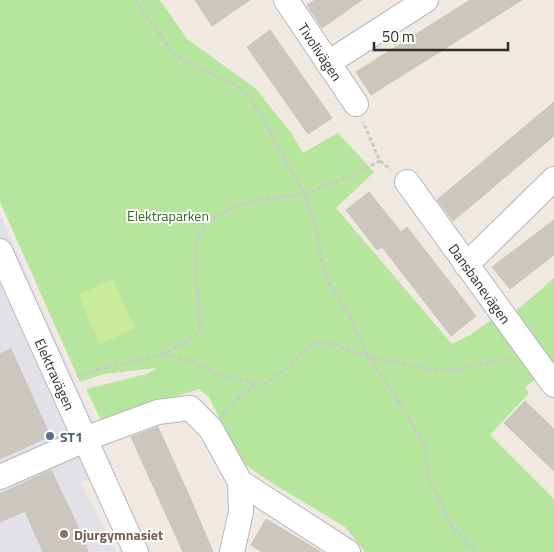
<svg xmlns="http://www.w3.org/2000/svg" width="554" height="552" viewBox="0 0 554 552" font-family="'Titillium Web',sans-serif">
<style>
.industrial{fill:#e3e1e8}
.green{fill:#b6e59e}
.pitch{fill:#c9ec9a}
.building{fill:#cbc7bf;stroke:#cbc5ba}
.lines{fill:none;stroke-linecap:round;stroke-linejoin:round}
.minor-casing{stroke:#b4b7c1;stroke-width:26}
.path{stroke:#c9c9c9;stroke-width:3;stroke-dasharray:4 2.5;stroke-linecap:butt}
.minor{stroke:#fff;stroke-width:24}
.service-dot{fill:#5c6f8a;stroke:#fff;stroke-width:2}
.education-dot{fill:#8d6e63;stroke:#fff;stroke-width:2}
.labels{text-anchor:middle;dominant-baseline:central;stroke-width:4;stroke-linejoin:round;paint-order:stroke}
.street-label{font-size:14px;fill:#2e2e2e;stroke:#fff}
.park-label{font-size:14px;fill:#2c6e1b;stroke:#fff}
.service-label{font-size:14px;font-weight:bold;fill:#4e5e75;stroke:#fff;text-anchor:start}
.education-label{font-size:14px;font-weight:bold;fill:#785e54;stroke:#fff;text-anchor:start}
</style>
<rect width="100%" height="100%" fill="#efe9e1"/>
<!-- industrial -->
<path class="industrial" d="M0,214L116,475L80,482L117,552H0Z"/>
<!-- green -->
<g class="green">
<path d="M0,0H160L187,39L255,88L292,134L303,153L338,133L374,172L336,208L452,344L470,335L494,318L536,379L525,387L529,393L490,435L554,499V552H365L345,527L272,483L240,461L209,397L199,389L101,420L86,389L147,374L157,368L104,374L80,382L0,202Z"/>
<path d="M554,278V364L516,311Z"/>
</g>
<!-- pitch -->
<path class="pitch" d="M113,279L135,328L100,344L78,295Z"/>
<!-- building -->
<g class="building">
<path d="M195,0H250L212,26Z"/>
<path d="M315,0H362L322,28L307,5Z"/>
<path d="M470,0H522L371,95L356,72Z"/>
<path d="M270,30L332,118L308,134L247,47Z"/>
<path d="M554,102V136L453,221L437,200Z"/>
<path d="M369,192L401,232L407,227L476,316L451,336L382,247L377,250L346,210Z"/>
<path d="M554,220V255L510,289L492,267Z"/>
<path d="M11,349L50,436L0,459V354Z"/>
<path d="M525,401L554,429V471L504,423Z"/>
<path d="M158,427L191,500L213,552H183L131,437Z"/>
<path d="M51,470L74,518L88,552H43L25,511L0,522V494Z"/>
<path d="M266,519L321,552H262L251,545Z"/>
</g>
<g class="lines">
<defs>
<g id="minor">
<path id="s1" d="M286,0L356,104"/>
<path d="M328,63L426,0"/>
<path id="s2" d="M407,182L554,385"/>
<path id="s3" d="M0,251L136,552"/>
<path d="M466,265L554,179"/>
<path d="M0,477L98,434L158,412L190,408L211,429L240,482L348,552"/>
<path d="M232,552L241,512L240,482"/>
</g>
</defs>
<!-- minor casing -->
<use href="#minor" class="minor-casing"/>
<!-- path -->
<g class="path">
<path d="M135,0L170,48L185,62L232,83L247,94L261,115L304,194L315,221L322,263L328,281L349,315L365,351L399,402L420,437L425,448L428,476L451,525L467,543L478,552"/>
<path d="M380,161L391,170"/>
<path d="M161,354L185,343L200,331C200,307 191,259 198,239C207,213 240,204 264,199C278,197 293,197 306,193C331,185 356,173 380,161L363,122"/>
<path d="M77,376L96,370L158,356H171L189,360L215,373L255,384H264L285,370L307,348L318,342L332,344L369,357L432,370H455L509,358"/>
<path d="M223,414L231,405L255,384"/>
</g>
<!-- minor -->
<use href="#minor" class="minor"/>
</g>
<!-- markers -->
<circle class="service-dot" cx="50" cy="436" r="5"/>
<circle class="education-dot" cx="64" cy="534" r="5"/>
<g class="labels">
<!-- street labels -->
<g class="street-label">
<text stroke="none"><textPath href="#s1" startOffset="62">Tivolivägen</textPath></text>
<text stroke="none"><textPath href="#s2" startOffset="125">Dansbanevägen</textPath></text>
<text stroke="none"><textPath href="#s3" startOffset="135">Elektravägen</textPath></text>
</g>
<!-- park labels -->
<g class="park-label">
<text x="168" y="215">Elektraparken</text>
</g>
<!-- service labels -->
<g class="service-label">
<text x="60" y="436">ST1</text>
</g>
<!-- education labels -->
<g class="education-label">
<text x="74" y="534">Djurgymnasiet</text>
</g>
</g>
<!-- scale -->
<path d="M374 42v8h134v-8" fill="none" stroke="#2e2e2e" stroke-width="2.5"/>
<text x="382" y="42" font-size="15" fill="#2e2e2e" stroke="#ffffff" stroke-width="4" paint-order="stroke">50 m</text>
</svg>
